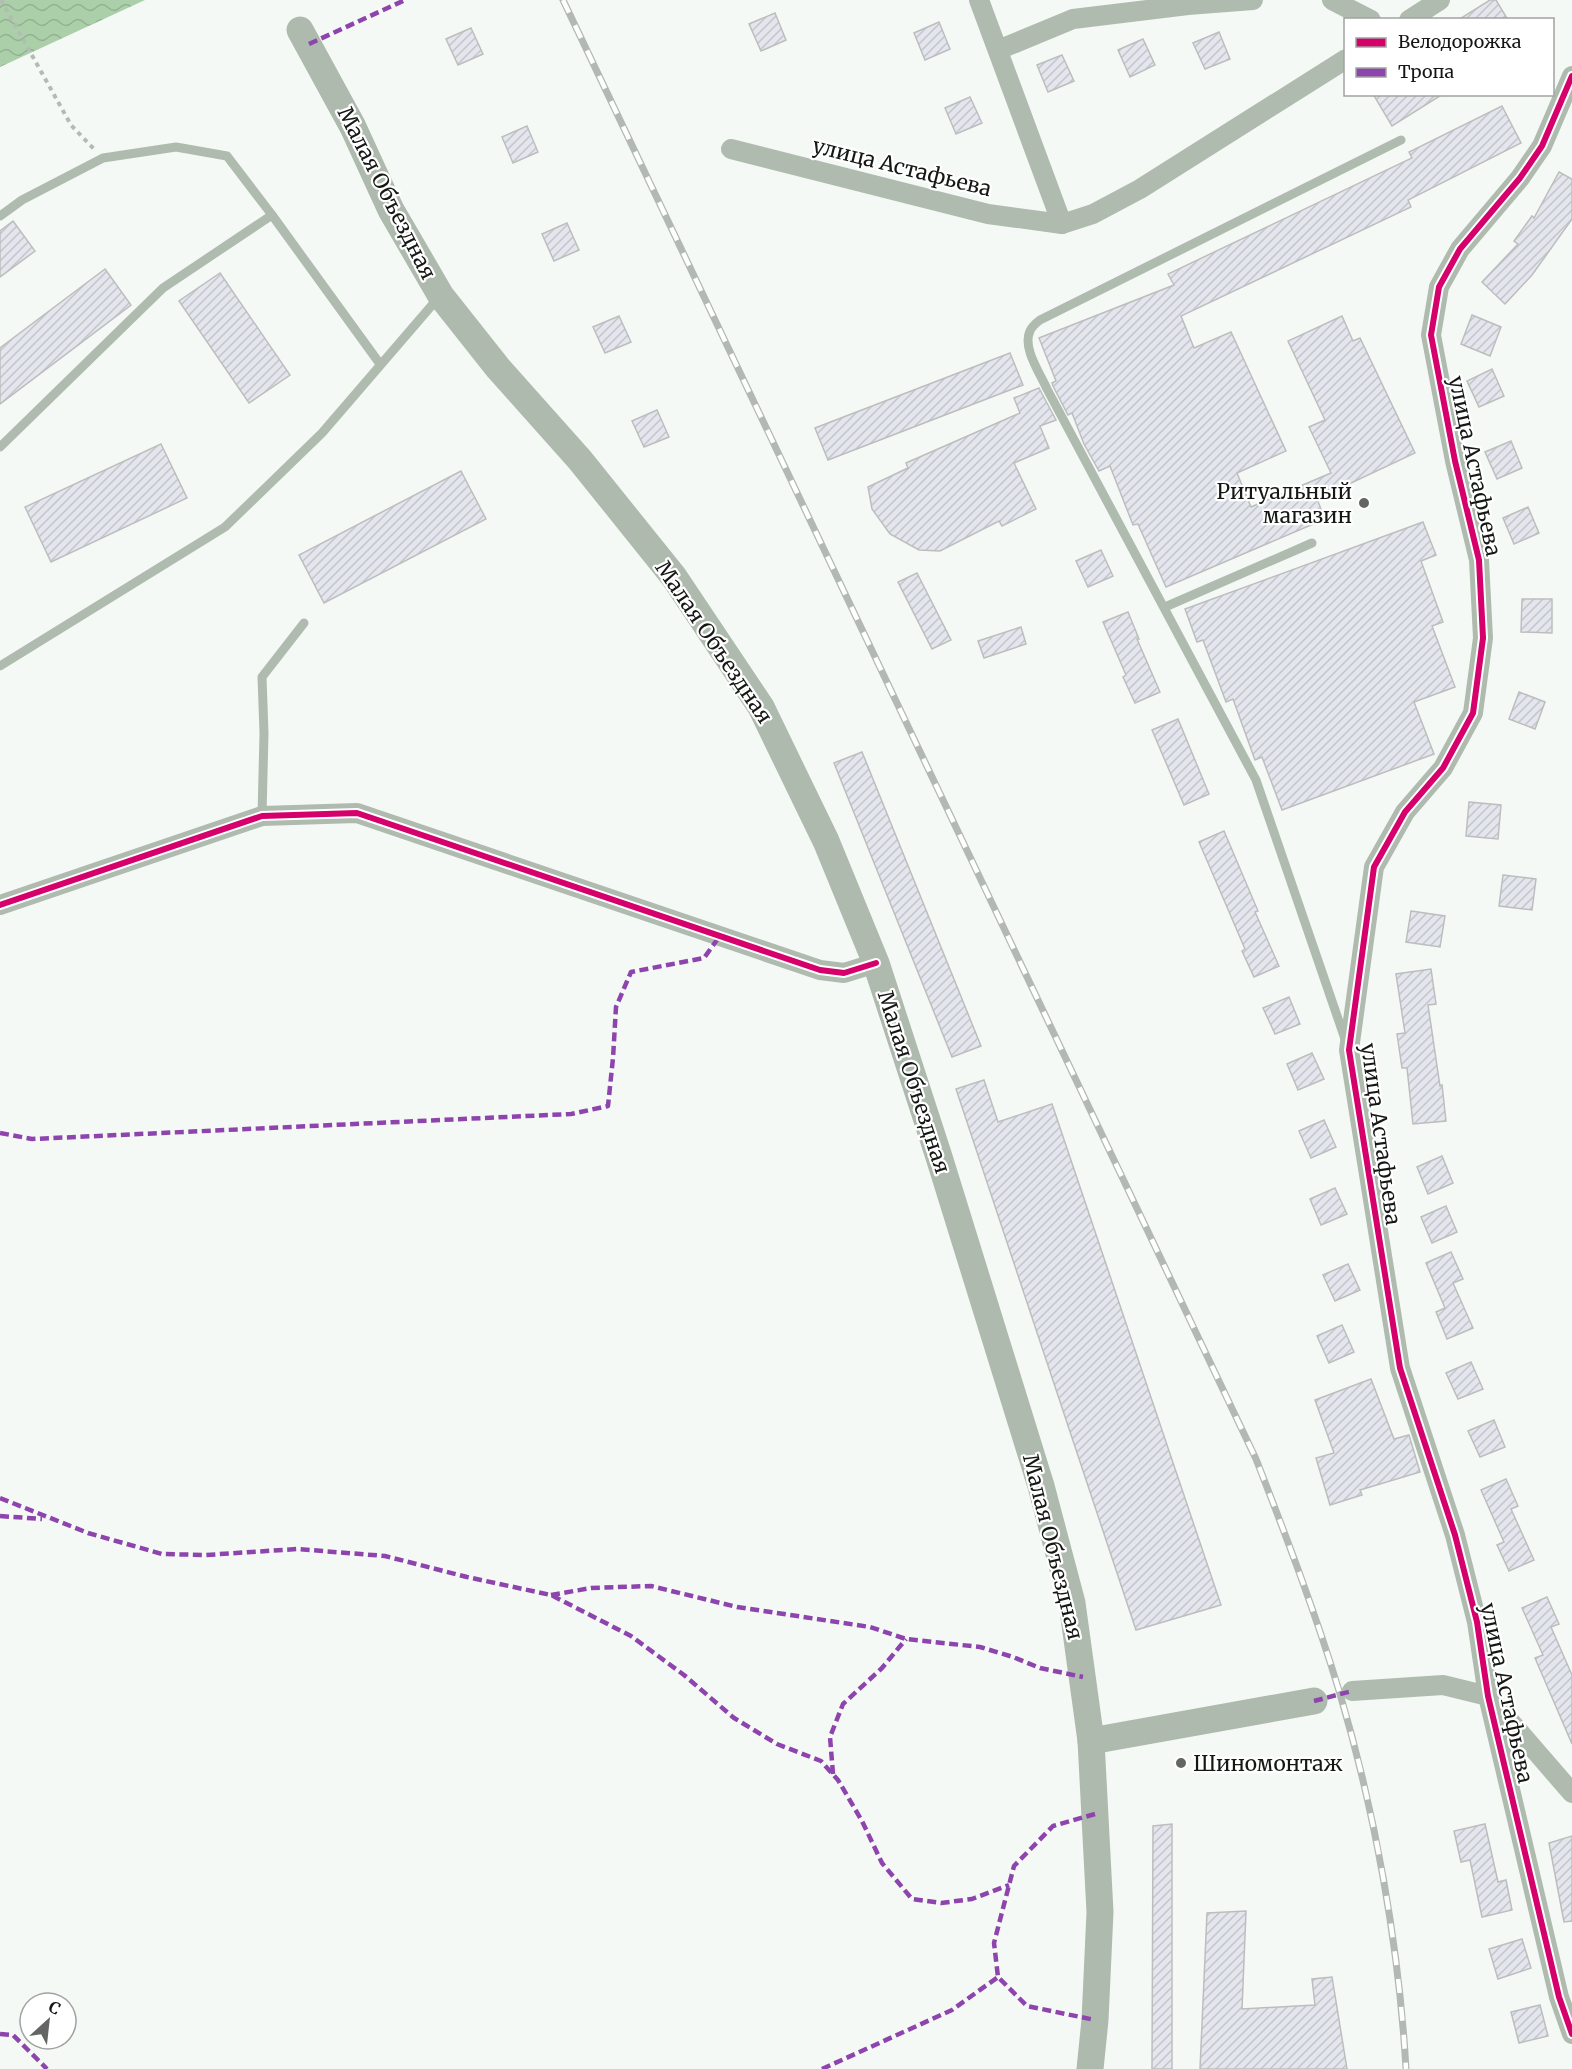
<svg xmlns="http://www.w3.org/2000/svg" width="1572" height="2069" viewBox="0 0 1572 2069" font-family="Merriweather,serif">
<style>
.water{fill:url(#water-waves)}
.building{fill:url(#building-hatch);stroke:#bcbebe;stroke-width:1.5}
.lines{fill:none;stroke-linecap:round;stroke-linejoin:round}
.path{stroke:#b4bbb4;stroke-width:4;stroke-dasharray:4.5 4.5;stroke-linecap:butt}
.lane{stroke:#b0bbb0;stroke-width:9}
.street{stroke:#b0bbb0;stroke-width:20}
.secondary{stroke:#afbaae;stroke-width:27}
.rail-casing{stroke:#b2b9b2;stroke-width:7}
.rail{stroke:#fff;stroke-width:4.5;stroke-dasharray:14;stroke-linecap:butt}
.quiet{stroke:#8e44ad;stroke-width:4.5;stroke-dasharray:9 4.5;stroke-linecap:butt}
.cycleway-casing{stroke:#fff;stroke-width:10}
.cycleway{stroke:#d6006c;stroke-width:6}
.poi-dot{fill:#636663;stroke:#fff;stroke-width:2}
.labels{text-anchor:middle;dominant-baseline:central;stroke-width:4.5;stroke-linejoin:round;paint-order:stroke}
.street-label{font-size:21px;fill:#151715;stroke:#fff}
.poi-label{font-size:21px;fill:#151715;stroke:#fff;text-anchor:end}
</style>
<defs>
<pattern id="water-waves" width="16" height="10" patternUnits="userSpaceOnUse" patternTransform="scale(1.5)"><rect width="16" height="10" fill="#abd0a9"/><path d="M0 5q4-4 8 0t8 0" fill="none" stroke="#92b291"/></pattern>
<pattern id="building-hatch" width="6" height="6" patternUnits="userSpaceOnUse" patternTransform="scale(1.5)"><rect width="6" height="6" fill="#e4e6ee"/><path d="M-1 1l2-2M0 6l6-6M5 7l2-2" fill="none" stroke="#c3c5cb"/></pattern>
</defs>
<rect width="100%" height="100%" fill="#f5f9f5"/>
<!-- water -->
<path class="water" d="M0,0H145L0,67Z"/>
<!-- building -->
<g class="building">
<path d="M1490,0H1496L1508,20H1458Z"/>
<path d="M775,13L786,40L761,51L749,24Z"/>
<path d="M939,22L950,49L925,60L914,33Z"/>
<path d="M471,28L483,54L458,65L446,39Z"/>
<path d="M1219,32L1230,59L1205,69L1193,43Z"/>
<path d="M1143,39L1155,65L1130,77L1118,50Z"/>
<path d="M1062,55L1074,81L1048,92L1037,65Z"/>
<path d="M1373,94H1443L1392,126Z"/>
<path d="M970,97L982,123L956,134L945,108Z"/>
<path d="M1502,106L1521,143L1408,200L1411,207L1181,316L1194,348L1231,332L1286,451L1237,473L1251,507L1331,473L1309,427L1325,420L1288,341L1342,316L1353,341L1360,338L1415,453L1317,499L1325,519L1166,587L1138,524L1133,525L1110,466L1099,471L1084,444L1072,413L1068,415L1053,386L1052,383L1056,381L1039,338L1174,285L1168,274L1412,158L1409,152Z"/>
<path d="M527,126L538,152L513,163L502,137Z"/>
<path d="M1559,172L1572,179V219L1532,275L1505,304L1482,282L1518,244L1514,241L1532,216L1534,218Z"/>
<path d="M13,221L35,251L0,277V231Z"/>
<path d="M567,223L579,250L554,261L542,234Z"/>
<path d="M105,269L131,305L0,404V348Z"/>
<path d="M220,273L290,375L249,403L179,301Z"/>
<path d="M1472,315L1501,327L1490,356L1461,344Z"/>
<path d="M619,316L631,342L605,353L593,327Z"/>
<path d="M1010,353L1023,385L828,460L815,428Z"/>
<path d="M1492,369L1504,396L1479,407L1467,381Z"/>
<path d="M1039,388L1056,420L1040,426L1049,448L1014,463L1036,509L1002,526L999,521L940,551L919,550L890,534L872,509L868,487L908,468L906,463L1020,413L1014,398Z"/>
<path d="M657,410L669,437L644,447L632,421Z"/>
<path d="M1511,441L1522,468L1497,479L1485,452Z"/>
<path d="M161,444L187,498L51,562L25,507Z"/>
<path d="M461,471L486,519L324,603L299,555Z"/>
<path d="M1528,507L1539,533L1514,544L1503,518Z"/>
<path d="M1423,522L1436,555L1421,561L1443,622L1432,626L1455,687L1414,702L1434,754L1282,810L1262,757L1255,760L1233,699L1226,702L1203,640L1197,642L1185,609Z"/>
<path d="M1101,550L1113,576L1088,587L1076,561Z"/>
<path d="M917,573L951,640L932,649L898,582Z"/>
<path d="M1522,599H1552V633L1521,632Z"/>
<path d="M1128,612L1139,639H1137L1160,692L1135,703L1123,677L1126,675L1103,622Z"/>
<path d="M1021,627L1026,644L984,658L978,641Z"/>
<path d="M1519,692L1545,702L1535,729L1509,719Z"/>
<path d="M1178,719L1209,794L1184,805L1152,730Z"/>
<path d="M862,752L981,1046L952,1057L834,763Z"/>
<path d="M1469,802L1501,805L1498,839L1466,836Z"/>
<path d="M1224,831L1258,911L1255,912L1279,966L1254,977L1242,951L1245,949L1199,842Z"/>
<path d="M1503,875L1536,879L1532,910L1499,906Z"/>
<path d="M1411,911L1445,916L1440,947L1406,942Z"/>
<path d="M1431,969L1436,1004L1428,1005L1440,1086L1442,1085L1446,1121L1413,1124L1407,1068H1402L1397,1034L1405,1033L1396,974Z"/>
<path d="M1289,997L1300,1024L1275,1034L1263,1008Z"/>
<path d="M1312,1053L1324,1079L1298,1090L1287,1064Z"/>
<path d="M984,1080L998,1122L1052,1104L1221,1605L1136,1630L956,1089Z"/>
<path d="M1324,1120L1336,1147L1311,1158L1299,1131Z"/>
<path d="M1442,1156L1453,1183L1428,1194L1417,1167Z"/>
<path d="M1335,1188L1347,1214L1321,1225L1310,1199Z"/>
<path d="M1446,1206L1457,1232L1432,1243L1421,1217Z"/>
<path d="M1451,1252L1463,1279L1453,1283L1473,1328L1447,1339L1436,1312L1445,1308L1426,1263Z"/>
<path d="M1348,1264L1360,1290L1335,1301L1323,1275Z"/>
<path d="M1342,1325L1354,1352L1329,1363L1317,1336Z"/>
<path d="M1471,1362L1483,1389L1458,1399L1446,1373Z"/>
<path d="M1371,1379L1394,1439L1409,1435L1420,1472L1360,1490L1362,1495L1330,1505L1316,1458L1334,1453L1315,1400Z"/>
<path d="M1494,1420L1505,1447L1480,1457L1468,1431Z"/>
<path d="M1506,1479L1518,1506L1511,1509L1534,1560L1509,1571L1497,1545L1504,1542L1481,1490Z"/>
<path d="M1547,1597L1559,1624L1551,1627L1572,1675V1744L1535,1658L1543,1655L1522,1608Z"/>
<path d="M1172,1824V2069H1152L1153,1826Z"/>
<path d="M1485,1824L1498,1882L1506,1880L1512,1910L1482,1917L1470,1860L1461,1862L1454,1831Z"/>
<path d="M1572,1836V1921L1564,1922L1549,1843Z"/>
<path d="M1246,1911L1242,2009L1315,2005L1312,1979L1332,1977L1347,2069H1200L1207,1913Z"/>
<path d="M1522,1939L1531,1968L1498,1979L1489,1949Z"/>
<path d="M1540,2005L1548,2036L1519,2043L1511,2012Z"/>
</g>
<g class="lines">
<!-- path -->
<path class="path" d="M1,0L71,125L94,149"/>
<!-- lane -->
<g class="lane">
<path d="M0,216L22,200L103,158L176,147L227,156L272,215"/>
<path d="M0,447L163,288L272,215L380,364"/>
<path d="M1165,607L1312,543"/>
<path d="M0,666L225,527L322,433L439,297"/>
<path d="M262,816L264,733L262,677L304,623"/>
<path d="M1345,1039L1256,780L1047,389C1040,373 1022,348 1030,331C1032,326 1036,323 1040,320L1401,140"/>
</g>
<!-- street -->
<g class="street">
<path d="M979,0L1062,224"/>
<path d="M1332,0L1371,20"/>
<path d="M1409,20L1440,0"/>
<path d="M998,50L1073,19L1188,5L1253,0"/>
<path d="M1572,76L1542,146L1520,178L1460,249L1439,287L1431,335L1455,461L1479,560L1483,638L1473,713L1443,768L1405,812L1374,867L1349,1050L1400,1368L1455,1535L1477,1622L1488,1696L1559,1997L1572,2034"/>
<path d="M731,149L988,214L1062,224L1093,214L1140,189L1346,59"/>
<path d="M0,905L262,816L357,813L820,970L844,973L876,963"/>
<path d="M1352,1691L1443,1685L1488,1696L1572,1793"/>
</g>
<!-- secondary -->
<g class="secondary">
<path d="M300,30L353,127L391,210L441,296L498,368L580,460L674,577L761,707L826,841L876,963L939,1157L1041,1486L1072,1603L1091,1741L1100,1912L1095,2020L1090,2069"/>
<path d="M1091,1741L1314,1701"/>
</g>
<defs>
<path id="rail" d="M563,0L1256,1459C1286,1536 1316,1614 1340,1694C1375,1812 1399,1946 1406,2069"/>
</defs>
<!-- rail casing -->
<use href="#rail" class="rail-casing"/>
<!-- rail -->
<use href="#rail" class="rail"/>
<!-- quiet -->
<g class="quiet">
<path d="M309,44L405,0"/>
<path d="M0,1133L32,1139L571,1114L608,1106L613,1058L616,1007L631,972L704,958L719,937"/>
<path d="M0,1498L88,1533L162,1554L206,1555L297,1549L385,1556L467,1577L551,1595L631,1636L684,1675L734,1718L777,1744L821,1761L838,1780L862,1821L882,1863L912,1899L941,1903L972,1899L1009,1885"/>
<path d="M0,1516L42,1519"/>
<path d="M551,1595L591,1588L651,1586L737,1607L870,1627L906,1639L980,1647L1013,1657L1040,1668L1083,1677"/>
<path d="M1314,1701L1352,1691"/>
<path d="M833,1774L830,1737L843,1704L882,1668L906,1639"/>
<path d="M1095,1814L1053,1826L1014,1866L994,1943L998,1977L1027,2006L1095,2020"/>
<path d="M0,2034L13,2035L47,2069"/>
<path d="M822,2069L952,2010L998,1977"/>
</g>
<defs>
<g id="cycleway">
<path d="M1572,76L1542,146L1520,178L1460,249L1439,287L1431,335L1455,461L1479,560L1483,638L1473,713L1443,768L1405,812L1374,867L1349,1050L1400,1368L1455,1535L1477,1622L1488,1696L1559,1997L1572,2034"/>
<path d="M0,905L262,816L357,813L820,970L844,973L876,963"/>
</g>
</defs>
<!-- cycleway casing -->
<use href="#cycleway" class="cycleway-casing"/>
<!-- cycleway -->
<use href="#cycleway" class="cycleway"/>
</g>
<!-- markers -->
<g class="poi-dot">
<circle cx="1364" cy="503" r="6"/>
<circle cx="1181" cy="1763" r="6"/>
</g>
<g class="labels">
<!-- street labels -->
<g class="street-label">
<text transform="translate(902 167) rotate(14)">улица Астафьева</text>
<text transform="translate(387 193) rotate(63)">Малая Объездная</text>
<text transform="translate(1475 466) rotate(78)">улица Астафьева</text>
<text transform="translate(714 642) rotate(56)">Малая Объездная</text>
<text transform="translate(914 1082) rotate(72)">Малая Объездная</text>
<text transform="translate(1381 1134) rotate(82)">улица Астафьева</text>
<text transform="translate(1053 1547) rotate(76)">Малая Объездная</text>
<text transform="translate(1507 1693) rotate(78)">улица Астафьева</text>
</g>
<!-- poi labels -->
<g class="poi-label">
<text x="1352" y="491">Ритуальный<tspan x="1352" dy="24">магазин</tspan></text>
<text x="1193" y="1763" text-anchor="start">Шиномонтаж</text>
</g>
</g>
<!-- legend -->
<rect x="1344" y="18" width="210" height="78" fill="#ffffff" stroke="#a1a2a1" stroke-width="1.5"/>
<rect x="1356" y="38" width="30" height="9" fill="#d6006c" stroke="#a1a2a1" stroke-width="1.5"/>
<text x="1398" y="48" font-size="18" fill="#151715">Велодорожка</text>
<rect x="1356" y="68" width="30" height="9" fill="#8e44ad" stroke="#a1a2a1" stroke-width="1.5"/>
<text x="1398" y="78" font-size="18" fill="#151715">Тропа</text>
<!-- north arrow -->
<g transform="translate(48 2021) rotate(27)"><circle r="28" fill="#ffffff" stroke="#a1a2a1" stroke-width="1.5"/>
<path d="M0-4.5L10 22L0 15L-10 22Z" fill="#636663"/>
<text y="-9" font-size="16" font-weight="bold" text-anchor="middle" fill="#151715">С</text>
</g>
</svg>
